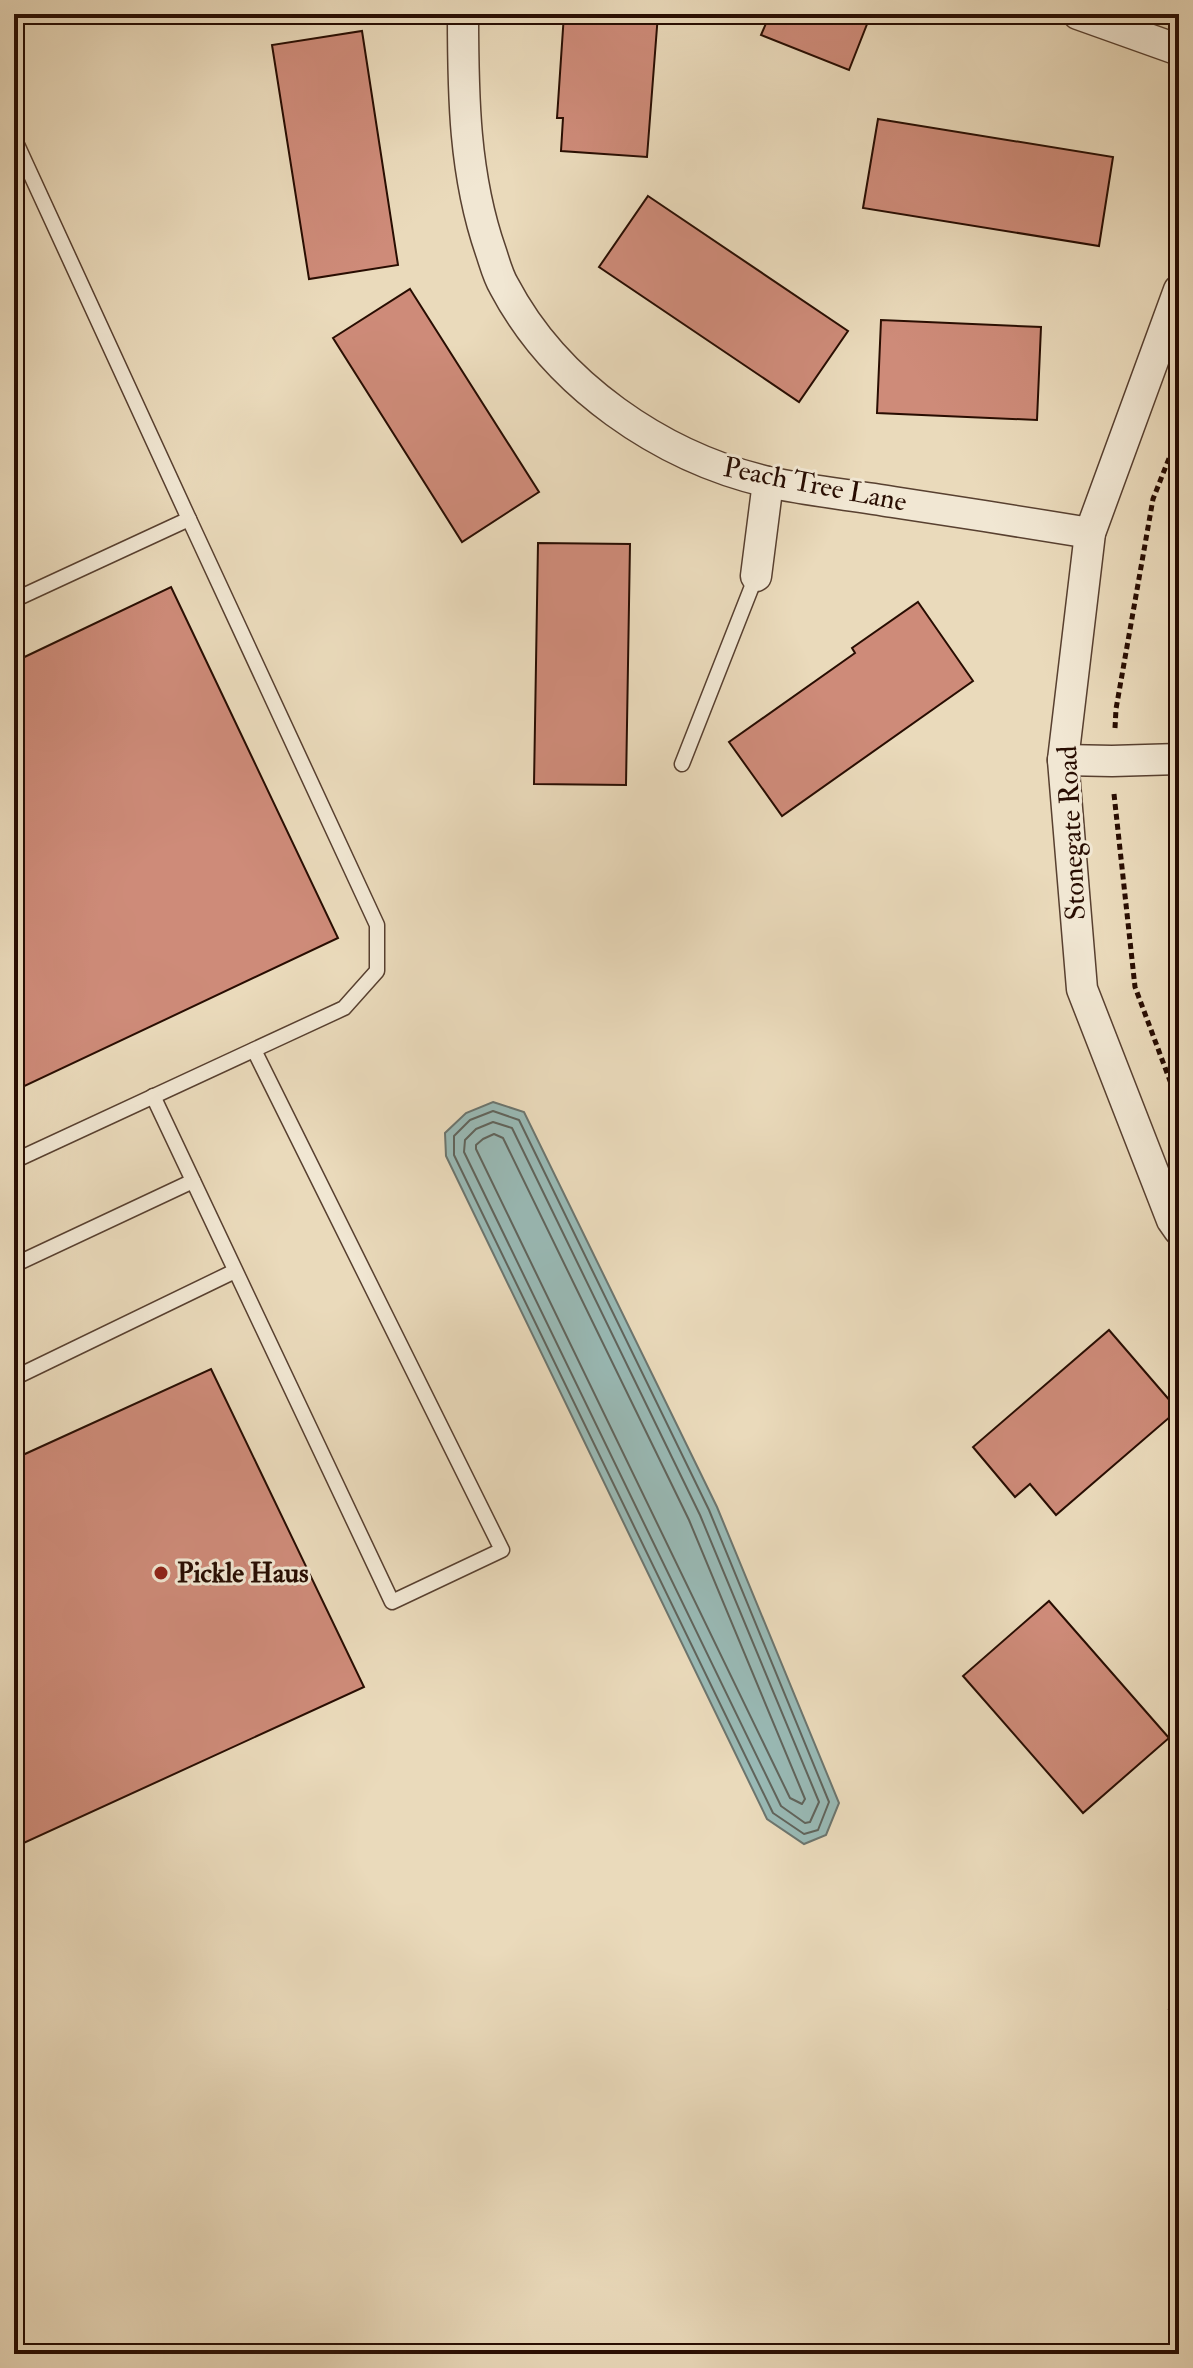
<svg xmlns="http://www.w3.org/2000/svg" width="1193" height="2368" viewBox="0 0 1193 2368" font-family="'IM FELL Double Pica',serif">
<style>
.water{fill:#99bab6;stroke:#6c756e;stroke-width:2}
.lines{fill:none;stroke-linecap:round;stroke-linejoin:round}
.shore{stroke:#60645c;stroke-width:2}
.building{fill:#ce8b79;stroke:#280d02;stroke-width:2}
.lane-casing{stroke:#584030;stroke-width:17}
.street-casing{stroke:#584030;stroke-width:33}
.path{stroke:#280d02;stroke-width:5;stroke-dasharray:6 4;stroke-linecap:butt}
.lane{stroke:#f1e7d3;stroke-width:14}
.street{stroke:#f1e7d3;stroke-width:30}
.poi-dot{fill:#8f2418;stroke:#f1e7d3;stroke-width:3}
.labels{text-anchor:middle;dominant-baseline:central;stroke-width:6;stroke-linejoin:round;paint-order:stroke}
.street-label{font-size:28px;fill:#280d02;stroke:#f1e7d3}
.poi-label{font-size:28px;font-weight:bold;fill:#280d02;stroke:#f1e7d3;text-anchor:start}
</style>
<rect width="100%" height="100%" fill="#eadabb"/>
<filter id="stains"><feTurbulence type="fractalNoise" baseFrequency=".0025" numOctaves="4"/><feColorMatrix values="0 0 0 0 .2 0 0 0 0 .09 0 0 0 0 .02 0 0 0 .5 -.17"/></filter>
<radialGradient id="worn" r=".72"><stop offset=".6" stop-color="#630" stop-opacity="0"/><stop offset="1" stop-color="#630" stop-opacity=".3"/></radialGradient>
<!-- water -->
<path class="water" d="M493,1102L524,1112L717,1507L839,1803L826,1835L804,1844L767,1819L446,1156L445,1133L466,1113Z"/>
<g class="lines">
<!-- shore -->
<g class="shore">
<path d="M493,1111L519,1120L709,1510L829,1802L818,1830L804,1834L773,1813L454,1155V1136L470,1120Z"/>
<path d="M493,1122L512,1128L700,1515L819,1802L810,1822L805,1823L781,1806L464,1152L465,1140L476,1129Z"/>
<path d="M494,1134L503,1138L689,1520L805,1799L802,1804L790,1798L476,1149V1145L483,1139Z"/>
</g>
</g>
<!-- building -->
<g class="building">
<path d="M564,14H658L647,157L561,151L563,118H557Z"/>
<path d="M770,14H871L849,70L761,35Z"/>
<path d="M362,31L398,265L309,279L272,45Z"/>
<path d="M878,119L1113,157L1099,246L863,208Z"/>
<path d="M648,196L848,331L799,402L599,267Z"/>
<path d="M410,289L539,492L462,542L333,338Z"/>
<path d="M881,320L1041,327L1037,420L877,413Z"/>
<path d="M538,543L630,544L626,785L534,784Z"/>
<path d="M171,587L338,938L14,1091V662Z"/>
<path d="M918,602L973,681L782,816L729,742L855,653L852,648Z"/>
<path d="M1109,1330L1178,1410L1056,1515L1030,1484L1015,1497L973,1447Z"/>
<path d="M211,1369L364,1687L15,1847L14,1459Z"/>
<path d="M1049,1601L1169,1738L1083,1813L963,1676Z"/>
<path d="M1179,1986V2013L1169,2009Z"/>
</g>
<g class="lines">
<defs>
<g id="lane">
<path d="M14,138L189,519L14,600"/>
<path d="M682,764L756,576"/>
<path d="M153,1096L392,1602L502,1550L254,1050"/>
<path d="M14,1161L344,1008L377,971V925L189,519"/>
<path d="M14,1265L193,1181"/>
<path d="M14,1378L235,1271"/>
</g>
<g id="street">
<path d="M463,14C463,95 464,175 491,252C495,264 498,276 504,286C556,385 661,457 768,482C809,491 852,495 893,502C959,512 1024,522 1090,533"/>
<path d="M1078,14L1179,50"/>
<path d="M1179,290L1090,533L1063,760L1082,989L1172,1220L1179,1230"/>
<path d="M756,576L768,482"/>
<path d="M1063,760L1112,761L1179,759"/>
</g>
</defs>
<!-- lane casing -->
<use href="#lane" class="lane-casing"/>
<!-- street casing -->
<use href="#street" class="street-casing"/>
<!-- path -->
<g class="path">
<path d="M1115,728L1116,709L1153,499L1179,433"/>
<path d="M1114,794L1135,987L1179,1105"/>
</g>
<!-- lane -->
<use href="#lane" class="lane"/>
<!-- street -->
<use href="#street" class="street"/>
</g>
<!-- markers -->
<circle class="poi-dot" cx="161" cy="1573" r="8"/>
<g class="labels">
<!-- street labels -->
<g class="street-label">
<text transform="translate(815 485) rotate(11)">Peach Tree Lane</text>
<text transform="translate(1072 833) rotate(-93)">Stonegate Road</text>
</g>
<!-- poi labels -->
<g class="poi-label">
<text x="177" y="1573">Pickle Haus</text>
</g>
</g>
<!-- margin -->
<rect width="1193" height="2368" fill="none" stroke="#eadabb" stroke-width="48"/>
<rect x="16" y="16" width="1161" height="2336" fill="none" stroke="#280d02" stroke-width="4"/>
<rect x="24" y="24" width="1145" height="2320" fill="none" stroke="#280d02" stroke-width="2"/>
<rect width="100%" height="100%" filter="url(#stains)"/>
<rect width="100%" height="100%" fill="url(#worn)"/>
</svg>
